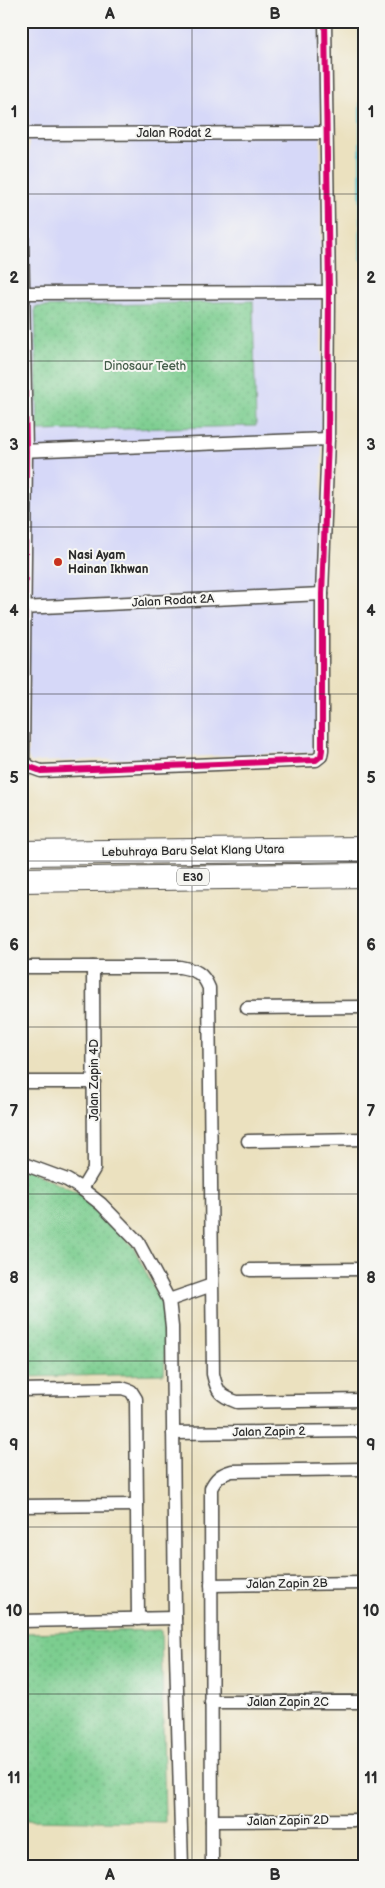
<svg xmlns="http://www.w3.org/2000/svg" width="385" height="1888" viewBox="0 0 385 1888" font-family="'Balsamiq Sans',sans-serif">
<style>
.built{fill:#d6d8f8}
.grass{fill:url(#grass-dots);stroke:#537c5d}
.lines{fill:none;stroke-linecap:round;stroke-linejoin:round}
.stream{stroke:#56c2d0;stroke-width:4.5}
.minor-casing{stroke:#484641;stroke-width:15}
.motorway-casing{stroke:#484641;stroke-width:26}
.minor{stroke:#fff;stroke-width:12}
.motorway{stroke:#fff;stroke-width:24}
.cycleway-casing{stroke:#f6f6f2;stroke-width:9}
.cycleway{stroke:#d6006c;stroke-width:6}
.grid{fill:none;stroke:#2b2b2b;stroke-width:1;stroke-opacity:0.55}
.poi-dot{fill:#c8321e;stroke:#f6f6f2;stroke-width:2}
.labels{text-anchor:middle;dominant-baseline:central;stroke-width:4;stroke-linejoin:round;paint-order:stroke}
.shield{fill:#f6f6f2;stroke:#686867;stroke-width:1}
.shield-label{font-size:11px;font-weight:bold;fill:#2b2b2b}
.street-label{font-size:12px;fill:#2b2b2b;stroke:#f6f6f2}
.park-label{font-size:12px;fill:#435c49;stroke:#f6f6f2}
.poi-label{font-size:12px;font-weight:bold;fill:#2b2b2b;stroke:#f6f6f2;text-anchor:start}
.neatline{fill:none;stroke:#2b2b2b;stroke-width:2}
.grid-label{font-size:16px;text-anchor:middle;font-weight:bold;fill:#2b2b2b}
</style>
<defs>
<pattern id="grass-dots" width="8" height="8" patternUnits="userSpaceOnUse" patternTransform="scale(1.25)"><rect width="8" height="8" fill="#7bcd8f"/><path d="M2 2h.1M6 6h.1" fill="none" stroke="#6ab07c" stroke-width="1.8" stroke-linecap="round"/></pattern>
</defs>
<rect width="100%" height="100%" fill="#f6f6f2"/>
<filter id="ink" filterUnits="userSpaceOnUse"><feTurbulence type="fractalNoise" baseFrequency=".02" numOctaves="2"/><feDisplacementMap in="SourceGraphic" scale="10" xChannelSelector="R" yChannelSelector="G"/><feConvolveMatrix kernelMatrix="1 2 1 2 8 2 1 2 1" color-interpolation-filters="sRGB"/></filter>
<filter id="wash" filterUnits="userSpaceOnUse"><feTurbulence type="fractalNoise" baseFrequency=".0096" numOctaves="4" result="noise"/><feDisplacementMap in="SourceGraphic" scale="20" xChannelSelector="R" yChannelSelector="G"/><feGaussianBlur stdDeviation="1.12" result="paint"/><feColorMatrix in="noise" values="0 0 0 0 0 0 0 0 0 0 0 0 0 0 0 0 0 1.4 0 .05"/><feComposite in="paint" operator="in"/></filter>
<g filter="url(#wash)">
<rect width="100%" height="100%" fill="#ebe1bf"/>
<!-- built -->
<path class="built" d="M29,21H320L322,451L317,752L31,762L28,757Z"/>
<!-- grass -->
<g class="grass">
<path d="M253,301L256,426L38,431L35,307Z"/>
<path d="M21,1167L79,1194L97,1207L134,1248L161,1303L167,1329L164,1374L21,1377Z"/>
<path d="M161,1630L165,1822L21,1820V1633Z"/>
</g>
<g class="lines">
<!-- stream -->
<path class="stream" d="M361,21L362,259"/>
</g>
</g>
<g filter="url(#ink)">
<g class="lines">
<defs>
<g id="minor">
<path d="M21,134L326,133"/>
<path d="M21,179L26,451L23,761L30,767L41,771L316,760L321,756L322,750V594L328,439L329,292L325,21"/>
<path d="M24,293L329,292"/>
<path d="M21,451L328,439"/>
<path d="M21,608L322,594"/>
<path d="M21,967H180C196,970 203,973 209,988L213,1374C217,1392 220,1396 237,1402L364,1400"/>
<path d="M247,1008L364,1007"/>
<path d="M21,1082H94"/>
<path d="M248,1141L364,1139"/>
<path d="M21,1163L67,1180L82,1189L101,1204L138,1242L169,1300L172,1327L175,1618L182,1867"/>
<path d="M82,1189L94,1169L93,967"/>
<path d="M250,1270L364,1269"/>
<path d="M169,1300L212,1285"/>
<path d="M21,1390L122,1388L131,1391L136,1399L138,1619"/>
<path d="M173,1433L364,1431"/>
<path d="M21,1506L137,1505"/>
<path d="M211,1585L364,1583"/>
<path d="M21,1621L175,1618"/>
<path d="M211,1702H364"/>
<path d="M212,1821L364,1820"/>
<path d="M212,1867L211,1488C216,1478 221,1474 232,1471L364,1469"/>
</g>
<g id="motorway">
<path d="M21,853L364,849"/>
<path d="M21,880L364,875"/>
</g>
</defs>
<!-- minor casing -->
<use href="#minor" class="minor-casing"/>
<!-- motorway casing -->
<use href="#motorway" class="motorway-casing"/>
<!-- minor -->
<use href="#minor" class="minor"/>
<!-- motorway -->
<use href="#motorway" class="motorway"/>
<defs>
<path id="cycleway" d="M21,179L26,451L23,761L30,767L41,771L316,760L321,756L322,750V594L328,439L329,292L325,21"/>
</defs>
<!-- cycleway casing -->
<use href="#cycleway" class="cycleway-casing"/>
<!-- cycleway -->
<use href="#cycleway" class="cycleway"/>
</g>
</g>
<!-- grid -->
<path class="grid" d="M192,21V1867M21,194H364M21,361H364M21,527H364M21,694H364M21,861H364M21,1027H364M21,1194H364M21,1361H364M21,1527H364M21,1694H364"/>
<!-- markers -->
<circle class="poi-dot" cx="58" cy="562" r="5"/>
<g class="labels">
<!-- shield labels -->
<rect class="shield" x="177" y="868.5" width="32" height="17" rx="4"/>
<g class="shield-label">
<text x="193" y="877">E30</text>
</g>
<!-- street labels -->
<g class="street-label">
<text x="174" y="133">Jalan Rodat 2</text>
<text transform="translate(173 601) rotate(-3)">Jalan Rodat 2A</text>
<text transform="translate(193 851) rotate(-1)">Lebuhraya Baru Selat Klang Utara</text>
<text transform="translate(94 1080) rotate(-90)">Jalan Zapin 4D</text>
<text transform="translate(269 1432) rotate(-1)">Jalan Zapin 2</text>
<text transform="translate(287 1584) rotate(-1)">Jalan Zapin 2B</text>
<text x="288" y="1702">Jalan Zapin 2C</text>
<text transform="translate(288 1821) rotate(-1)">Jalan Zapin 2D</text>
</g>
<!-- park labels -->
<g class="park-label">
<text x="145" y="366">Dinosaur Teeth</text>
</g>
<!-- poi labels -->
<g class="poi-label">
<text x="68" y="555">Nasi Ayam<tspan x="68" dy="14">Hainan Ikhwan</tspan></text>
</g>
</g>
<!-- margin -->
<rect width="385" height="1888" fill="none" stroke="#f6f6f2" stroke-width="55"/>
<rect x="28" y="28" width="330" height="1832" class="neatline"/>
<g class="grid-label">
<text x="110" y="19">A</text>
<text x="275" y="19">B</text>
<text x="14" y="117">1</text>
<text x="371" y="117">1</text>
<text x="14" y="283">2</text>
<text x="371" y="283">2</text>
<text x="14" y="450">3</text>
<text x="371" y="450">3</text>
<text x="14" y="616">4</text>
<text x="371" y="616">4</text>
<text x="14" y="783">5</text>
<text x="371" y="783">5</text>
<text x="14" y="950">6</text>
<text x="371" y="950">6</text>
<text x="14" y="1116">7</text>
<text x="371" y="1116">7</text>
<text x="14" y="1283">8</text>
<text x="371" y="1283">8</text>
<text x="14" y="1450">9</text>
<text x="371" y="1450">9</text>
<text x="14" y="1616">10</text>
<text x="371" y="1616">10</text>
<text x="14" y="1783">11</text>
<text x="371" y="1783">11</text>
<text x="110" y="1880">A</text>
<text x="275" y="1880">B</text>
</g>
</svg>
